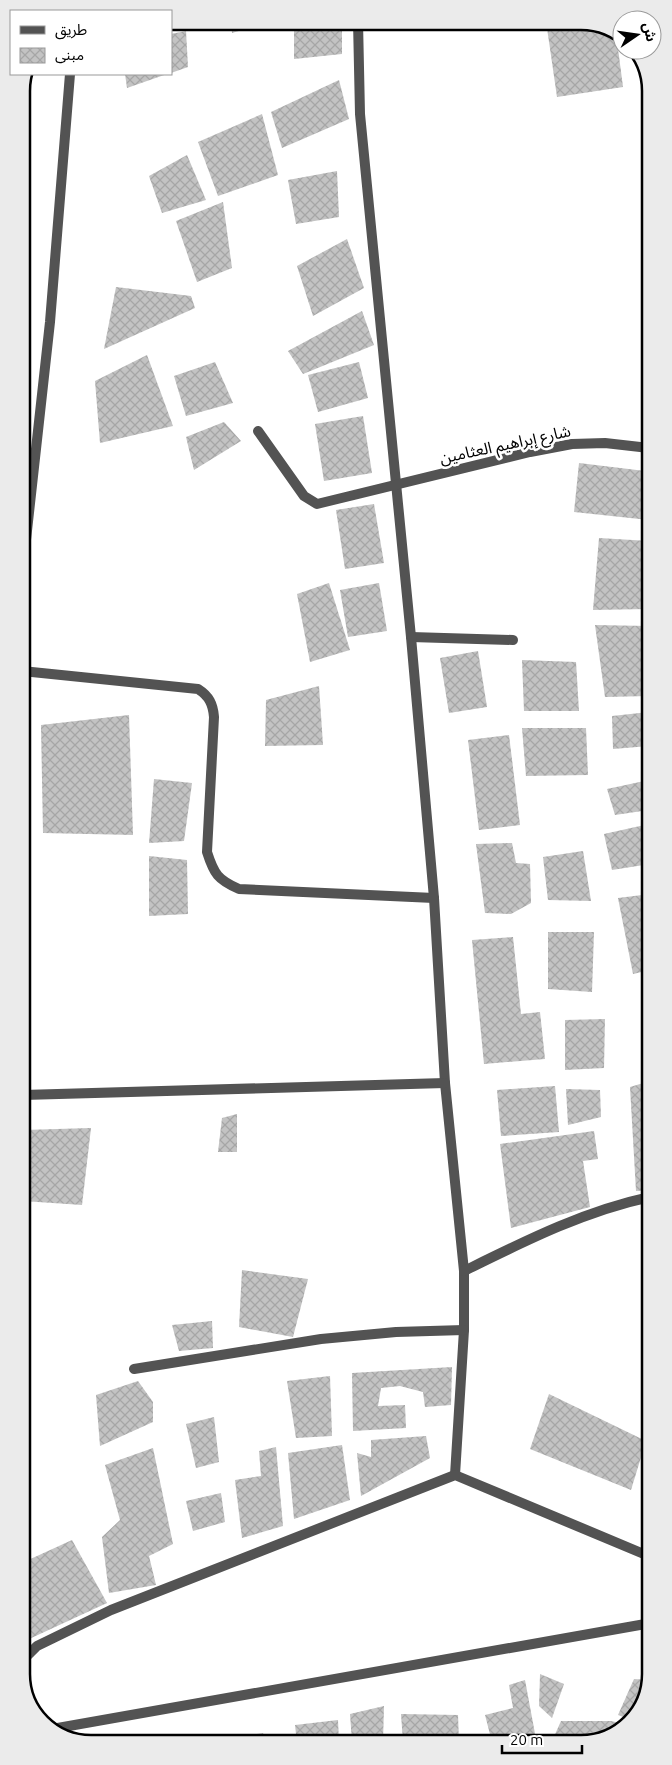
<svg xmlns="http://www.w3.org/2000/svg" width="672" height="1765" viewBox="0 0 672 1765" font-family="Ubuntu,'Noto Sans Arabic',sans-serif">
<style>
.building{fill:url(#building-cross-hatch)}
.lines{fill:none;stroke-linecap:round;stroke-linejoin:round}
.service{stroke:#535353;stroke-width:10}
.minor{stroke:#535353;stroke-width:10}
.labels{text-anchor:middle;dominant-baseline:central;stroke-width:5;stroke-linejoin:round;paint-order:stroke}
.street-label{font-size:16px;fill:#000;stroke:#fff}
.rim{fill:none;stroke:#000;stroke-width:2.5}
</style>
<defs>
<pattern id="building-cross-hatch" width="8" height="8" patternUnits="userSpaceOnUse" patternTransform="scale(1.25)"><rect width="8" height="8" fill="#c3c3c3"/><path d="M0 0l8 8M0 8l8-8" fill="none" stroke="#a6a6a6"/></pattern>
</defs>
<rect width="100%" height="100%" fill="#fff"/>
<!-- building -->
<g class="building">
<path d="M231,21H269V22L232,33Z"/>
<path d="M294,21H342V54L294,59Z"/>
<path d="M546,21H586L616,33L623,87L557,97Z"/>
<path d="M186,31L188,67L171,73V34Z"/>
<path d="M125,74H167L127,88Z"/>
<path d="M339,80L349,119L282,148L271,112Z"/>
<path d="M262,114L278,175L218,196L198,142Z"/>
<path d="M187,155L206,200L162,213L149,176Z"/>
<path d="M337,171L339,217L296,224L288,180Z"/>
<path d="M223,202L232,268L197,282L176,221Z"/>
<path d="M347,239L364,288L313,316L297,266Z"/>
<path d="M116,287L191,296L195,308L104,349Z"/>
<path d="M362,311L374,345L303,374L288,351Z"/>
<path d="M147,355L173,426L100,443L95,381Z"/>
<path d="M215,362L233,403L186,416L174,376Z"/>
<path d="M359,362L368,398L318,412L308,375Z"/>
<path d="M363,416L372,473L324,481L315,424Z"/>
<path d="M224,422L241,441L194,470L186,437Z"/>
<path d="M579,463L645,471L644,480L649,481V520L574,512Z"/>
<path d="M374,504L384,563L345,569L336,510Z"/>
<path d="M599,538L649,541V609L593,610Z"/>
<path d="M329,583L350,650L310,662L297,594Z"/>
<path d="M379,583L387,631L348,637L340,590Z"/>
<path d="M595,625L649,626V696L605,697Z"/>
<path d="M478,651L487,707L449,713L440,658Z"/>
<path d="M522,660L576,662L579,711H524Z"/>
<path d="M319,686L323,745L265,746L266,700Z"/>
<path d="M649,712V746L613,749L612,716Z"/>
<path d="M129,715L133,835L43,833L41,725Z"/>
<path d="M522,728H586L588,775L526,776Z"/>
<path d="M509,735L520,825L479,830L468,740Z"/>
<path d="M154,779L192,783L184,841L149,843Z"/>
<path d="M649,780V810L615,815L607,789Z"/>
<path d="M649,824L650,864L612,870L604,834Z"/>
<path d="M512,843L516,863L530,864L531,903L511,914L485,913L476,844Z"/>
<path d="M583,851L591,901L548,900L543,857Z"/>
<path d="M149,856L187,860L188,914L149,916Z"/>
<path d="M650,894V970L633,974L618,898Z"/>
<path d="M548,932H594L592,992L548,989Z"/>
<path d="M513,937L521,1014L540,1012L545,1059L484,1064L472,940Z"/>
<path d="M605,1019L604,1068L565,1070V1020Z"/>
<path d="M650,1081V1190L636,1191L630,1087Z"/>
<path d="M555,1086L559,1132L501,1136L497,1090Z"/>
<path d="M566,1089L600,1090L601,1117L568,1125Z"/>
<path d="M237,1114V1152H218L222,1118Z"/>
<path d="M91,1128L82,1205L23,1201V1130Z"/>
<path d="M594,1131L598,1159L583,1161L590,1207L511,1228L500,1144Z"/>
<path d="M242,1270L308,1279L293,1337L239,1327Z"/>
<path d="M212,1321L213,1348L179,1351L172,1325Z"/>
<path d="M452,1367L451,1405L425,1407L423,1392L400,1386L381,1388L378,1406L405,1405L406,1428L353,1431L352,1373Z"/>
<path d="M330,1376L332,1436L296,1438L287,1381Z"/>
<path d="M138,1381L153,1402V1422L100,1446L96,1395Z"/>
<path d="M549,1394L646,1441L631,1490L530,1449Z"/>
<path d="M214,1417L219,1462L196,1468L186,1424Z"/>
<path d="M426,1436L430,1458L361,1496L357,1453L371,1457V1440Z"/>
<path d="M342,1445L350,1500L294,1519L288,1453Z"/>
<path d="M276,1447L283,1526L242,1538L235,1480L261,1476L259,1451Z"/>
<path d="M153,1448L173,1544L149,1556L156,1585L109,1593L102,1537L120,1520L105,1465Z"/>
<path d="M221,1493L225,1522L193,1531L186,1501Z"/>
<path d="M72,1540L107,1603L27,1640L24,1636V1562Z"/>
<path d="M540,1674L564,1684L552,1718L539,1706Z"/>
<path d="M634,1679L649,1680L636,1716L631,1720L618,1715Z"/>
<path d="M525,1680L536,1739L492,1742L485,1715L513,1708L509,1685Z"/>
<path d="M384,1706L383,1742H352L350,1714Z"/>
<path d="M401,1714L458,1715L459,1742H403Z"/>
<path d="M338,1720L339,1742L297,1743L295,1725Z"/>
<path d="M561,1721H611L625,1724L599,1741H552Z"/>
<path d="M263,1733L266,1743H223V1740Z"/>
<path d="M205,1738L206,1743H194Z"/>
</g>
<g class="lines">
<!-- service -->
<g class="service">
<path d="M411,637L513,640"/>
<path d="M22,671L198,689C209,696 213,704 214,717L207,852C214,874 218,880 239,889L434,898"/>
</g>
<!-- minor -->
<g class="minor">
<path d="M358,21L360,114L411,637L434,898L445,1083L464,1271V1330L455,1475"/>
<path d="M258,431L304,496L317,504L530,452L572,444L605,443L649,448"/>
<path d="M22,576L50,322L70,74"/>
<path d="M23,1095L445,1083"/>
<path d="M464,1271C523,1242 584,1211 650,1197"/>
<path d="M134,1369L321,1339L396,1332L464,1330"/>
<path d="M24,1664L25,1658L37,1646L111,1610L455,1475L651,1557"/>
<path d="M52,1729L651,1623"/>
</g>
</g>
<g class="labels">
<!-- street labels -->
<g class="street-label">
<text transform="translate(505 444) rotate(-12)">شارع إبراهيم العثامين</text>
</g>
</g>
<!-- crop -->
<path d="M0 0H672V1765H0ZM91 30H581A61 61 0 0 1 642 91V1674A61 61 0 0 1 581 1735H91A61 61 0 0 1 30 1674V91A61 61 0 0 1 91 30Z" fill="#ebebeb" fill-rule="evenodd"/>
<path class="rim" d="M91 30H581A61 61 0 0 1 642 91V1674A61 61 0 0 1 581 1735H91A61 61 0 0 1 30 1674V91A61 61 0 0 1 91 30Z"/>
<!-- legend -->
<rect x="10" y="10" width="162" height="65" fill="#ffffff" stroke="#999999"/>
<rect x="20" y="26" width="25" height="8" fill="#535353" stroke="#999999"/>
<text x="55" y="35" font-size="15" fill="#000000">طريق</text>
<rect x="20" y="48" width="25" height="15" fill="url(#building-cross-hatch)" stroke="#999999"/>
<text x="55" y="60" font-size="15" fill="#000000">مبنى</text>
<!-- north arrow -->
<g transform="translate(637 35) rotate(77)"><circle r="24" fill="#ffffff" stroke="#999999"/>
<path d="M0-4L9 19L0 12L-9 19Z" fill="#000000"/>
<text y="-8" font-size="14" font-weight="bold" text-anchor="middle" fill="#000000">ش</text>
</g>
<!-- scale -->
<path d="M502 1745v8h80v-8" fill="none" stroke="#000000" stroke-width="2.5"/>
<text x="510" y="1745" font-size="15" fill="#000000" stroke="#ffffff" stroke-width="4" paint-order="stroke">20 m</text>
</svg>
